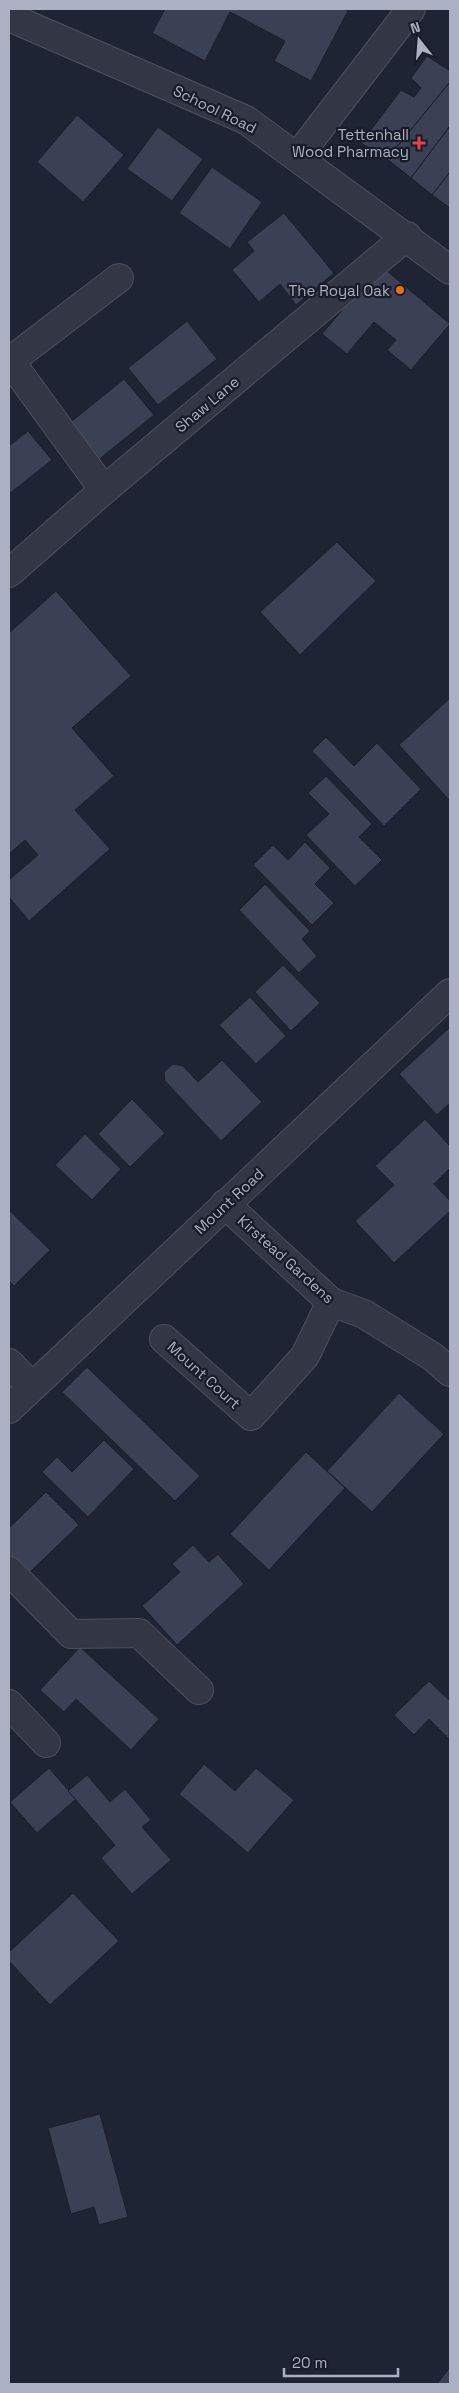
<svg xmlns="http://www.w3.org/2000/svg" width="459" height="2393" viewBox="0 0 459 2393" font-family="'Space Grotesk',sans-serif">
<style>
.building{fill:#3b4155;stroke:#1a1e2b}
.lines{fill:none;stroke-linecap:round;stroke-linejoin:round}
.minor-casing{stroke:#4d5160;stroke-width:30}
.minor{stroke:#323645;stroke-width:28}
.health-dot{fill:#e0444e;stroke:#181c29;stroke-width:2}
.food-dot{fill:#e8710a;stroke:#181c29;stroke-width:2}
.labels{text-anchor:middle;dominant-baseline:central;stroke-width:4.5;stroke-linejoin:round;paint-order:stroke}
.street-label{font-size:15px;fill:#acb0c3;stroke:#181c29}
.poi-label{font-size:15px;fill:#acb0c3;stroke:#181c29;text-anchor:end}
</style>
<rect width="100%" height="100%" fill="#1f2434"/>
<!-- building -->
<g class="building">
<path d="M165,9H344L348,11L311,81L274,61L285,41L230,12L205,61L152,33Z"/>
<path d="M427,56L450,71V82L387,159L361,143L401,90L414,97L421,88L411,78Z"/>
<path d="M450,82V126L411,178L387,159Z"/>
<path d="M77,115L124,155L83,202L37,162Z"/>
<path d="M450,126V172L432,195L411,178Z"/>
<path d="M158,127L203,159L172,201L127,169Z"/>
<path d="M212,167L262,202L230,249L179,213Z"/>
<path d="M450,172V208L432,195Z"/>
<path d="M284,213L334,273L296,305L280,284L259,302L232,270L254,251L247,242Z"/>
<path d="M380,265L450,324L411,370L387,350L396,340L374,322L347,354L322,334Z"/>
<path d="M187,321L217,359L158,405L128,368Z"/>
<path d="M124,379L154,415L97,461L67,425Z"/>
<path d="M28,431L52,460L9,494V446Z"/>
<path d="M337,542L376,581L300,655L260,612Z"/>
<path d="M56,591L131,676L72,728L114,776L75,810L110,849L29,921L9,897V880L38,855L25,840L9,854V633Z"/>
<path d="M450,698V801L399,745Z"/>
<path d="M326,737L354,766L377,743L421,789L384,826L312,751Z"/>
<path d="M326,776L372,824L359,837L382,860L355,886L306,835L329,814L308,793Z"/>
<path d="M305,842L330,868L315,884L334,903L312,925L253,865L273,845L288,860Z"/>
<path d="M265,884L310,931L302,939L317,956L299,973L239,910Z"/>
<path d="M283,965L320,1003L291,1031L255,992Z"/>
<path d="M250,997L286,1036L256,1064L219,1025Z"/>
<path d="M450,1027V1103L437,1115L399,1074Z"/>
<path d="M222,1060L262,1102L221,1141L165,1081L164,1072L173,1064L183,1066L198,1082Z"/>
<path d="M132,1099L165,1133L130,1167L98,1134Z"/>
<path d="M425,1119L450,1146V1168L434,1184L450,1201V1211L394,1263L355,1221L394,1185L375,1166Z"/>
<path d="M85,1134L121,1169L92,1200L55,1165Z"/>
<path d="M9,1210L50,1250L14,1286L9,1281Z"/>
<path d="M87,1367L200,1476L175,1501L62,1392Z"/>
<path d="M399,1393L444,1434L372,1512L327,1471Z"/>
<path d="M104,1440L134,1469L88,1517L42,1472L57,1457L72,1472Z"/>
<path d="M306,1452L345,1488L269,1570L230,1534Z"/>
<path d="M46,1492L79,1525L26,1576L9,1558V1528Z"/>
<path d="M193,1545L209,1562L218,1554L244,1584L177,1645L142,1606L180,1572L172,1564Z"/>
<path d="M80,1647L159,1719L131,1750L76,1699L64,1712L40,1690Z"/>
<path d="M429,1681L450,1701L449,1739L429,1719L414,1735L394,1715Z"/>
<path d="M204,1764L235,1791L256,1768L294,1800L248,1853L179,1794Z"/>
<path d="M49,1768L76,1799L37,1833L10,1802Z"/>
<path d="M87,1775L110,1802L125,1789L151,1820L142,1827L171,1860L132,1894L101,1858L115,1845L68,1791Z"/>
<path d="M73,1893L119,1941L50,2005L9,1961V1952Z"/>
<path d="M100,2114L128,2217L99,2225L94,2207L71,2214L48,2128Z"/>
<path d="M450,2367V2384H437Z"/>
</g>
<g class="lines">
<defs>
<g id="minor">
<path d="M9,17L246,120L450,270"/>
<path d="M298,156L411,9"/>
<path d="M104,490L10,361L119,278"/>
<path d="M9,573L104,490L407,236"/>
<path d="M225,1204L331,1302L364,1314L433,1357L450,1372"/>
<path d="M164,1339L251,1416L305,1356L331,1302"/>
<path d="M9,1363L32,1387"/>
<path d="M9,1409L450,993"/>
<path d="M9,1571L71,1634L139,1633L199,1690"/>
<path d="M9,1704L46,1743"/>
</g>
</defs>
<!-- minor casing -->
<use href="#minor" class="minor-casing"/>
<!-- minor -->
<use href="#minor" class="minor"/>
</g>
<!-- markers -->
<path class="health-dot" d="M416.5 135.5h5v5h5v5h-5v5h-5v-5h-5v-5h5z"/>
<circle class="food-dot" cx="400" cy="290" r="5"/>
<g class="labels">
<!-- street labels -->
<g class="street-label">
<text transform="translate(215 109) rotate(26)">School Road</text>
<text transform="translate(207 404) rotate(-40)">Shaw Lane</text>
<text transform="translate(229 1201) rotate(-43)">Mount Road</text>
<text transform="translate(286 1259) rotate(42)">Kirstead Gardens</text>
<text transform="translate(204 1375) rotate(42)">Mount Court</text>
</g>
<!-- poi labels -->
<g class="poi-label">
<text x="409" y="134">Tettenhall<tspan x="409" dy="17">Wood Pharmacy</tspan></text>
<text x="390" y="290">The Royal Oak</text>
</g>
</g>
<!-- border -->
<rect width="459" height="2393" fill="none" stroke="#acb0c3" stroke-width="20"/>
<!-- north arrow -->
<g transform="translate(419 40) rotate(343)" stroke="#181c29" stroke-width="4" paint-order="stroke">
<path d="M0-4L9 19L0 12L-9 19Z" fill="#acb0c3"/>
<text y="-8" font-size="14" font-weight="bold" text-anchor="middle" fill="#acb0c3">N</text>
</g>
<!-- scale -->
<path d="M284 2368v8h114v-8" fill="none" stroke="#acb0c3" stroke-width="2.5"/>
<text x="292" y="2368" font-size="15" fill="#acb0c3" stroke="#181c29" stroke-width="4" paint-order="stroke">20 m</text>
</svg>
